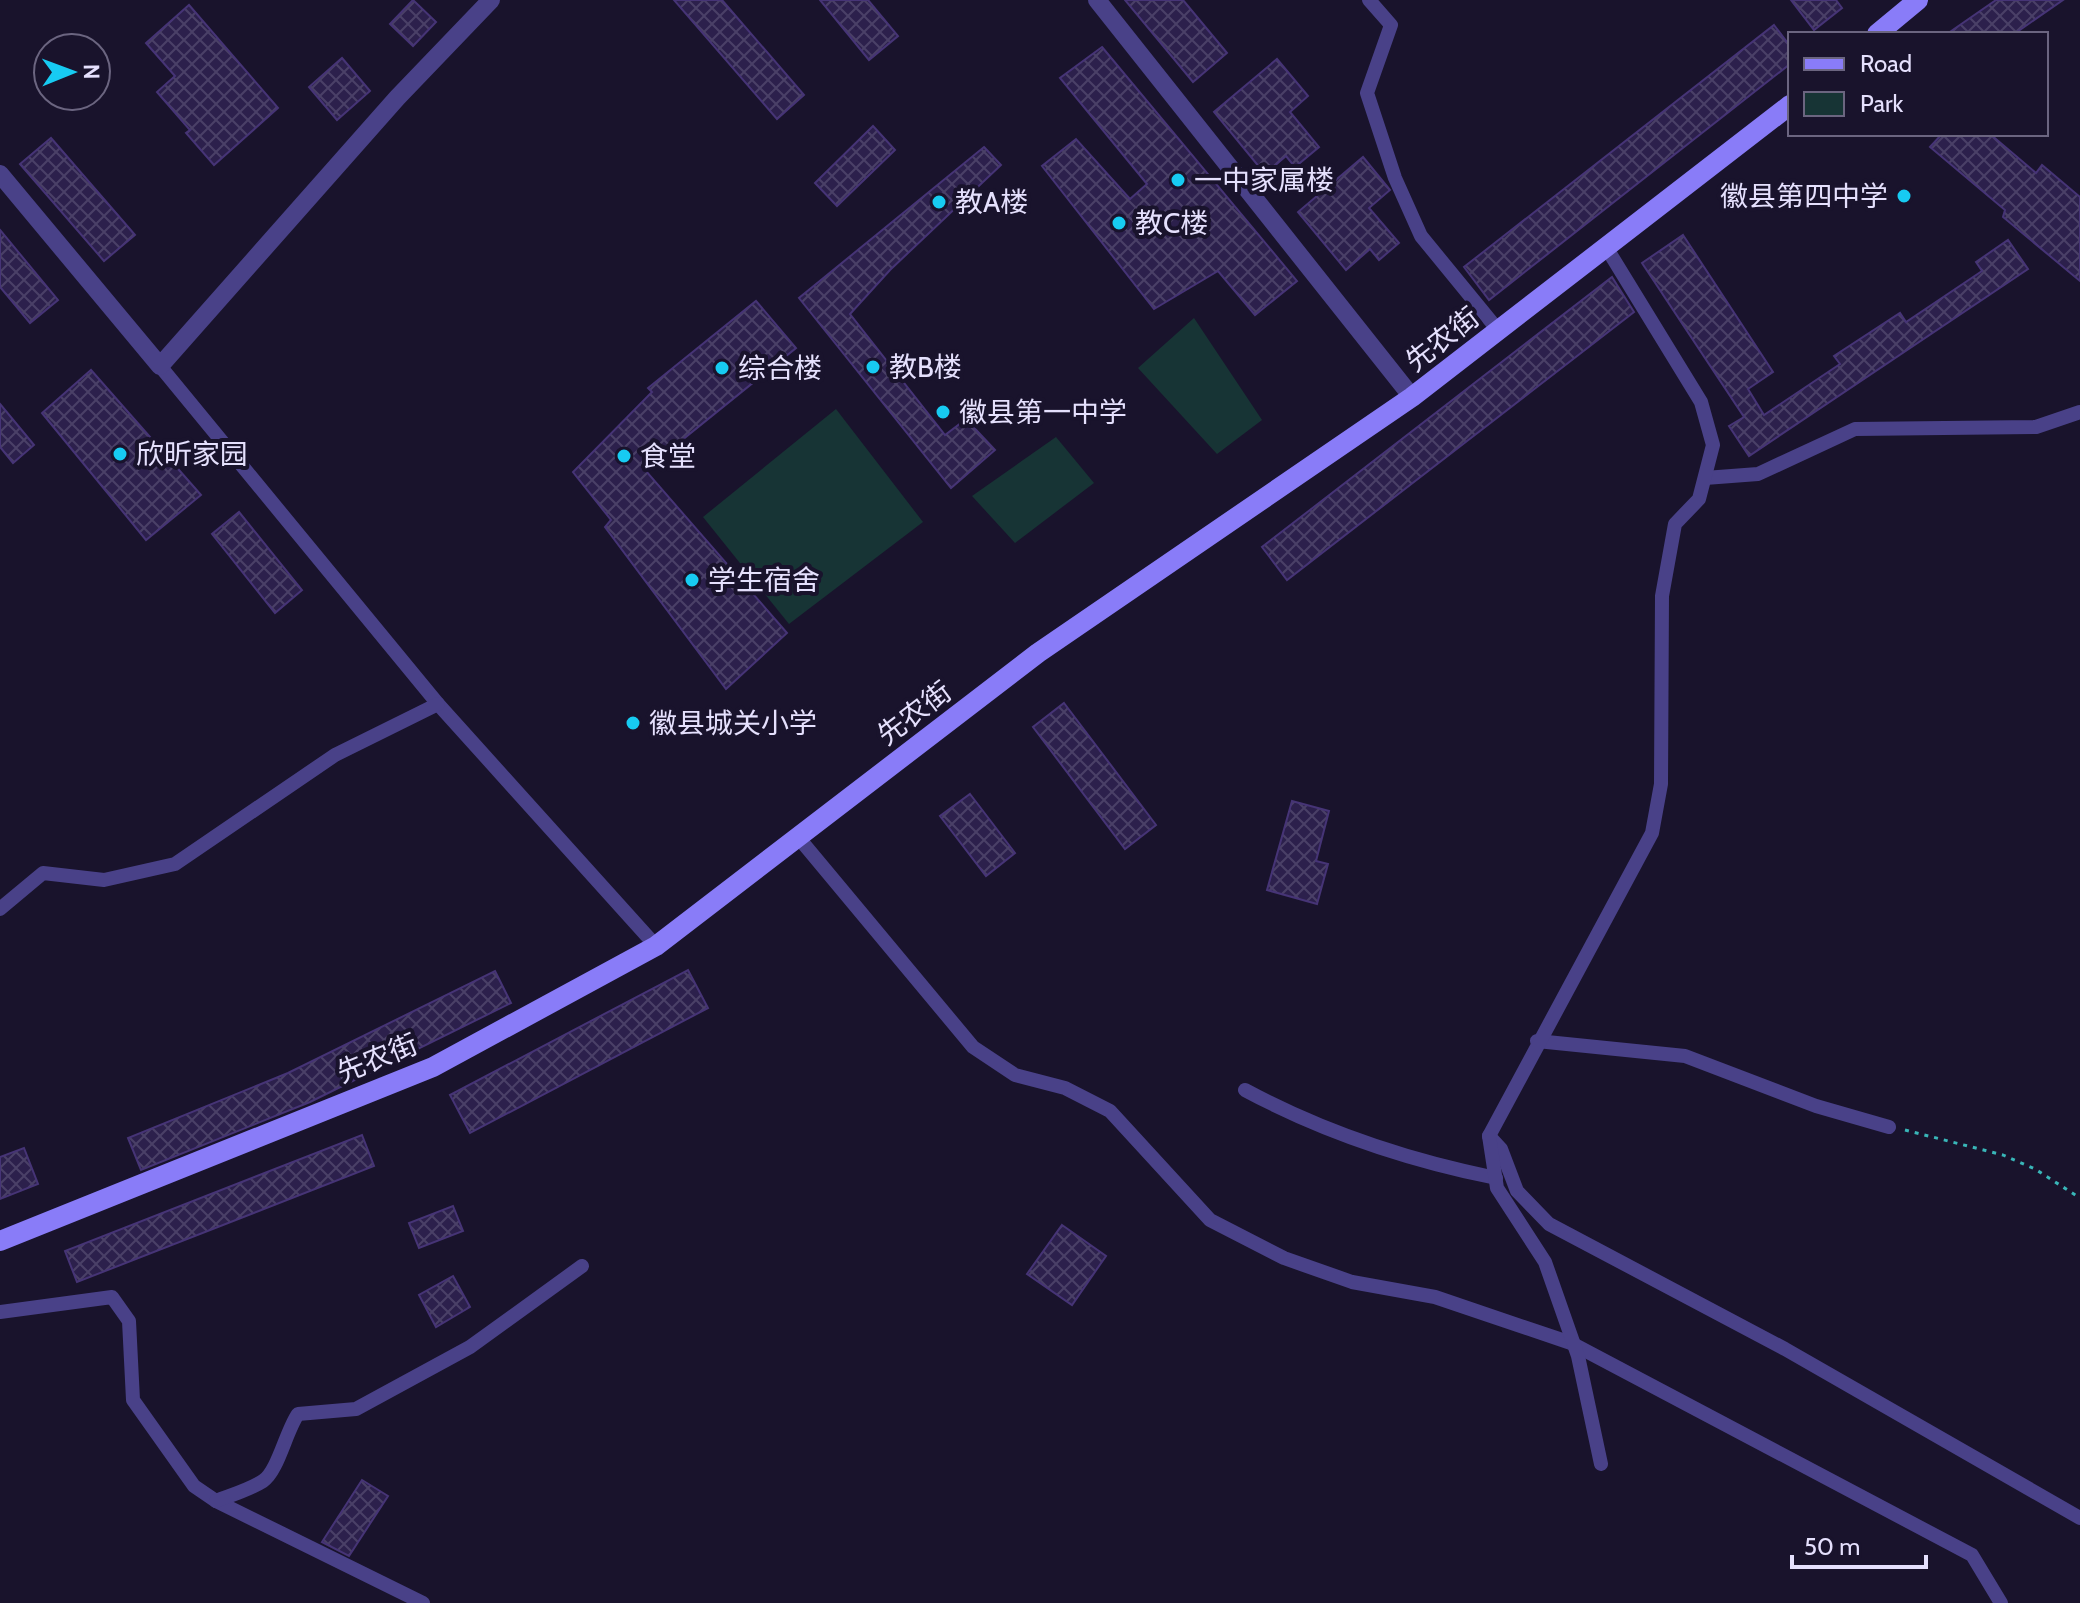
<svg xmlns="http://www.w3.org/2000/svg" width="2080" height="1603" viewBox="0 0 2080 1603" font-family="Cabin,'Noto Sans SC',sans-serif">
<style>
.green{fill:#173435}
.building{fill:url(#building-cross-hatch);stroke:#463476;stroke-width:2}
.lines{fill:none;stroke-linecap:round;stroke-linejoin:round}
.path{stroke:#39b6b8;stroke-width:3;stroke-dasharray:4 6;stroke-linecap:butt}
.minor{stroke:#494188;stroke-width:14}
.tertiary{stroke:#494188;stroke-width:18}
.secondary{stroke:#897cf8;stroke-width:20}
.poi-dot{fill:#17cbf2;stroke:#19132c;stroke-width:3}
.labels{text-anchor:middle;dominant-baseline:central;stroke-width:8;stroke-linejoin:round;paint-order:stroke}
.poi-label{font-size:28px;fill:#e5e0fd;stroke:#19132c;text-anchor:start}
.street-label{font-size:28px;fill:#e5e0fd;stroke:#19132c}
</style>
<defs>
<pattern id="building-cross-hatch" width="8" height="8" patternUnits="userSpaceOnUse" patternTransform="scale(2)"><rect width="8" height="8" fill="#2c204c"/><path d="M0 0l8 8M0 8l8-8" fill="none" stroke="#4a4067"/></pattern>
</defs>
<rect width="100%" height="100%" fill="#19132c"/>
<!-- green -->
<g class="green">
<path d="M1194,318L1262,420L1217,454L1138,368Z"/>
<path d="M836,409L923,522L789,624L703,517Z"/>
<path d="M1056,437L1094,483L1015,543L972,496Z"/>
</g>
<!-- building -->
<g class="building">
<path d="M413,0L436,22L413,46L390,24Z"/>
<path d="M674,0H722L804,95L777,119Z"/>
<path d="M820,0H868L898,36L869,60Z"/>
<path d="M1125,0H1183L1227,53L1193,82Z"/>
<path d="M1791,0H1836L1842,8L1814,30Z"/>
<path d="M1996,0H2063L2014,34H1947Z"/>
<path d="M189,5L278,108L214,165L186,133L190,130L157,92L175,76L146,43Z"/>
<path d="M1774,25L1790,46V64L1489,300L1464,267Z"/>
<path d="M1102,47L1297,281L1255,315L1218,271L1154,309L1042,166L1076,139L1130,199L1147,184L1060,78Z"/>
<path d="M342,58L370,91L337,120L309,87Z"/>
<path d="M1277,59L1308,96L1290,112L1319,147L1295,167L1286,156L1265,174L1214,112Z"/>
<path d="M873,126L895,150L837,206L815,183Z"/>
<path d="M1942,134H1990L2036,173L2042,165L2080,197V281L2003,217L2005,210L1930,147Z"/>
<path d="M51,138L135,235L104,261L20,164Z"/>
<path d="M984,147L1001,165L890,270L850,314L945,435L966,419L995,450L951,488L799,298Z"/>
<path d="M1363,157L1390,190L1369,208L1399,243L1379,260L1370,249L1346,270L1298,212Z"/>
<path d="M0,230L58,300L30,323L0,287Z"/>
<path d="M1683,235L1773,372L1748,389L1764,415L1840,364L1834,356L1900,313L1906,322L1982,271L1976,262L2008,240L2028,269L1749,456L1729,426L1744,417L1642,263Z"/>
<path d="M1612,277L1634,312L1287,580L1262,547Z"/>
<path d="M756,301L796,348L645,470L787,633L726,689L605,527L611,520L573,472L652,392L648,388Z"/>
<path d="M91,370L201,495L146,540L42,413Z"/>
<path d="M0,404L34,445L13,463L0,447Z"/>
<path d="M239,512L302,590L275,613L212,534Z"/>
<path d="M1064,703L1156,825L1125,849L1033,727Z"/>
<path d="M970,794L1015,853L986,876L940,816Z"/>
<path d="M1292,801L1329,811L1316,861L1328,864L1317,904L1267,890Z"/>
<path d="M688,970L708,1008L470,1133L450,1095Z"/>
<path d="M495,971L511,1003L310,1102L141,1170L128,1138L288,1073Z"/>
<path d="M362,1135L374,1166L77,1282L65,1251Z"/>
<path d="M24,1148L38,1184L0,1199V1157Z"/>
<path d="M453,1206L463,1231L419,1248L409,1223Z"/>
<path d="M1062,1225L1106,1256L1072,1305L1027,1274Z"/>
<path d="M453,1276L470,1307L436,1327L419,1295Z"/>
<path d="M362,1480L388,1496L349,1556L322,1542Z"/>
</g>
<g class="lines">
<!-- path -->
<path class="path" d="M1905,1130L2003,1155L2035,1169L2080,1198"/>
<!-- minor -->
<g class="minor">
<path d="M1369,0L1391,25L1367,93L1395,178L1421,236L1498,330"/>
<path d="M160,366L438,704L656,946"/>
<path d="M1705,478L1758,474L1855,429L2036,427L2080,412"/>
<path d="M798,837L973,1047L1015,1075L1065,1088L1110,1111L1210,1220L1284,1258L1352,1282L1435,1297L1571,1343L1972,1555L2001,1603"/>
<path d="M0,909L43,873L104,880L175,864L335,755L438,704"/>
<path d="M1537,1041L1685,1056L1816,1106L1889,1127"/>
<path d="M1245,1090C1325,1133 1407,1160 1496,1178"/>
<path d="M1489,1136L1501,1149L1517,1191L1549,1224L1785,1349L2080,1518"/>
<path d="M0,1312L112,1297L129,1321L133,1400L194,1486L216,1501L423,1603"/>
<path d="M1601,1464L1578,1356L1545,1262L1497,1188L1489,1136L1652,833L1661,784L1662,596L1675,524L1699,499L1713,445L1701,402L1606,247"/>
<path d="M216,1501C231,1495 249,1490 263,1481C278,1471 286,1431 298,1414L356,1409L470,1347L582,1266"/>
</g>
<!-- tertiary -->
<g class="tertiary">
<path d="M1097,0L1412,397"/>
<path d="M0,174L160,366L397,98L491,0"/>
</g>
<!-- secondary -->
<g class="secondary">
<path d="M1877,34L1918,0"/>
<path d="M0,1241L433,1067L656,946L1038,653L1412,397L1790,105"/>
</g>
</g>
<!-- markers -->
<g class="poi-dot">
<circle cx="1178" cy="180" r="8"/>
<circle cx="1904" cy="196" r="8"/>
<circle cx="939" cy="202" r="8"/>
<circle cx="1119" cy="223" r="8"/>
<circle cx="873" cy="367" r="8"/>
<circle cx="722" cy="368" r="8"/>
<circle cx="943" cy="412" r="8"/>
<circle cx="120" cy="454" r="8"/>
<circle cx="624" cy="456" r="8"/>
<circle cx="692" cy="580" r="8"/>
<circle cx="633" cy="723" r="8"/>
</g>
<g class="labels">
<!-- poi labels -->
<g class="poi-label">
<text x="1194" y="180">一中家属楼</text>
<text x="1888" y="196" text-anchor="end">徽县第四中学</text>
<text x="955" y="202">教A楼</text>
<text x="1135" y="223">教C楼</text>
<text x="889" y="367">教B楼</text>
<text x="738" y="368">综合楼</text>
<text x="959" y="412">徽县第一中学</text>
<text x="136" y="454">欣昕家园</text>
<text x="640" y="456">食堂</text>
<text x="708" y="580">学生宿舍</text>
<text x="649" y="723">徽县城关小学</text>
</g>
<!-- street labels -->
<g class="street-label">
<text transform="translate(1442 339) rotate(-38)">先农街</text>
<text transform="translate(914 713) rotate(-37)">先农街</text>
<text transform="translate(377 1058) rotate(-22)">先农街</text>
</g>
</g>
<!-- legend -->
<rect x="1788" y="32" width="260" height="104" fill="#19132c" stroke="#6b6580" stroke-width="2"/>
<rect x="1804" y="58" width="40" height="12" fill="#897cf8" stroke="#6b6580" stroke-width="2"/>
<text x="1860" y="72" font-size="24" fill="#e5e0fd">Road</text>
<rect x="1804" y="92" width="40" height="24" fill="#173435" stroke="#6b6580" stroke-width="2"/>
<text x="1860" y="112" font-size="24" fill="#e5e0fd">Park</text>
<!-- north arrow -->
<g transform="translate(72 72) rotate(89)"><circle r="38" fill="#19132c" stroke="#6b6580" stroke-width="2"/>
<path d="M0-6L14 30L0 20L-14 30Z" fill="#17cbf2"/>
<text y="-12" font-size="22" font-weight="bold" text-anchor="middle" fill="#e5e0fd">N</text>
</g>
<!-- scale -->
<path d="M1792 1555v12h134v-12" fill="none" stroke="#e5e0fd" stroke-width="4"/>
<text x="1804" y="1555" font-size="24" fill="#e5e0fd" stroke="#19132c" stroke-width="6" paint-order="stroke">50 m</text>
</svg>
